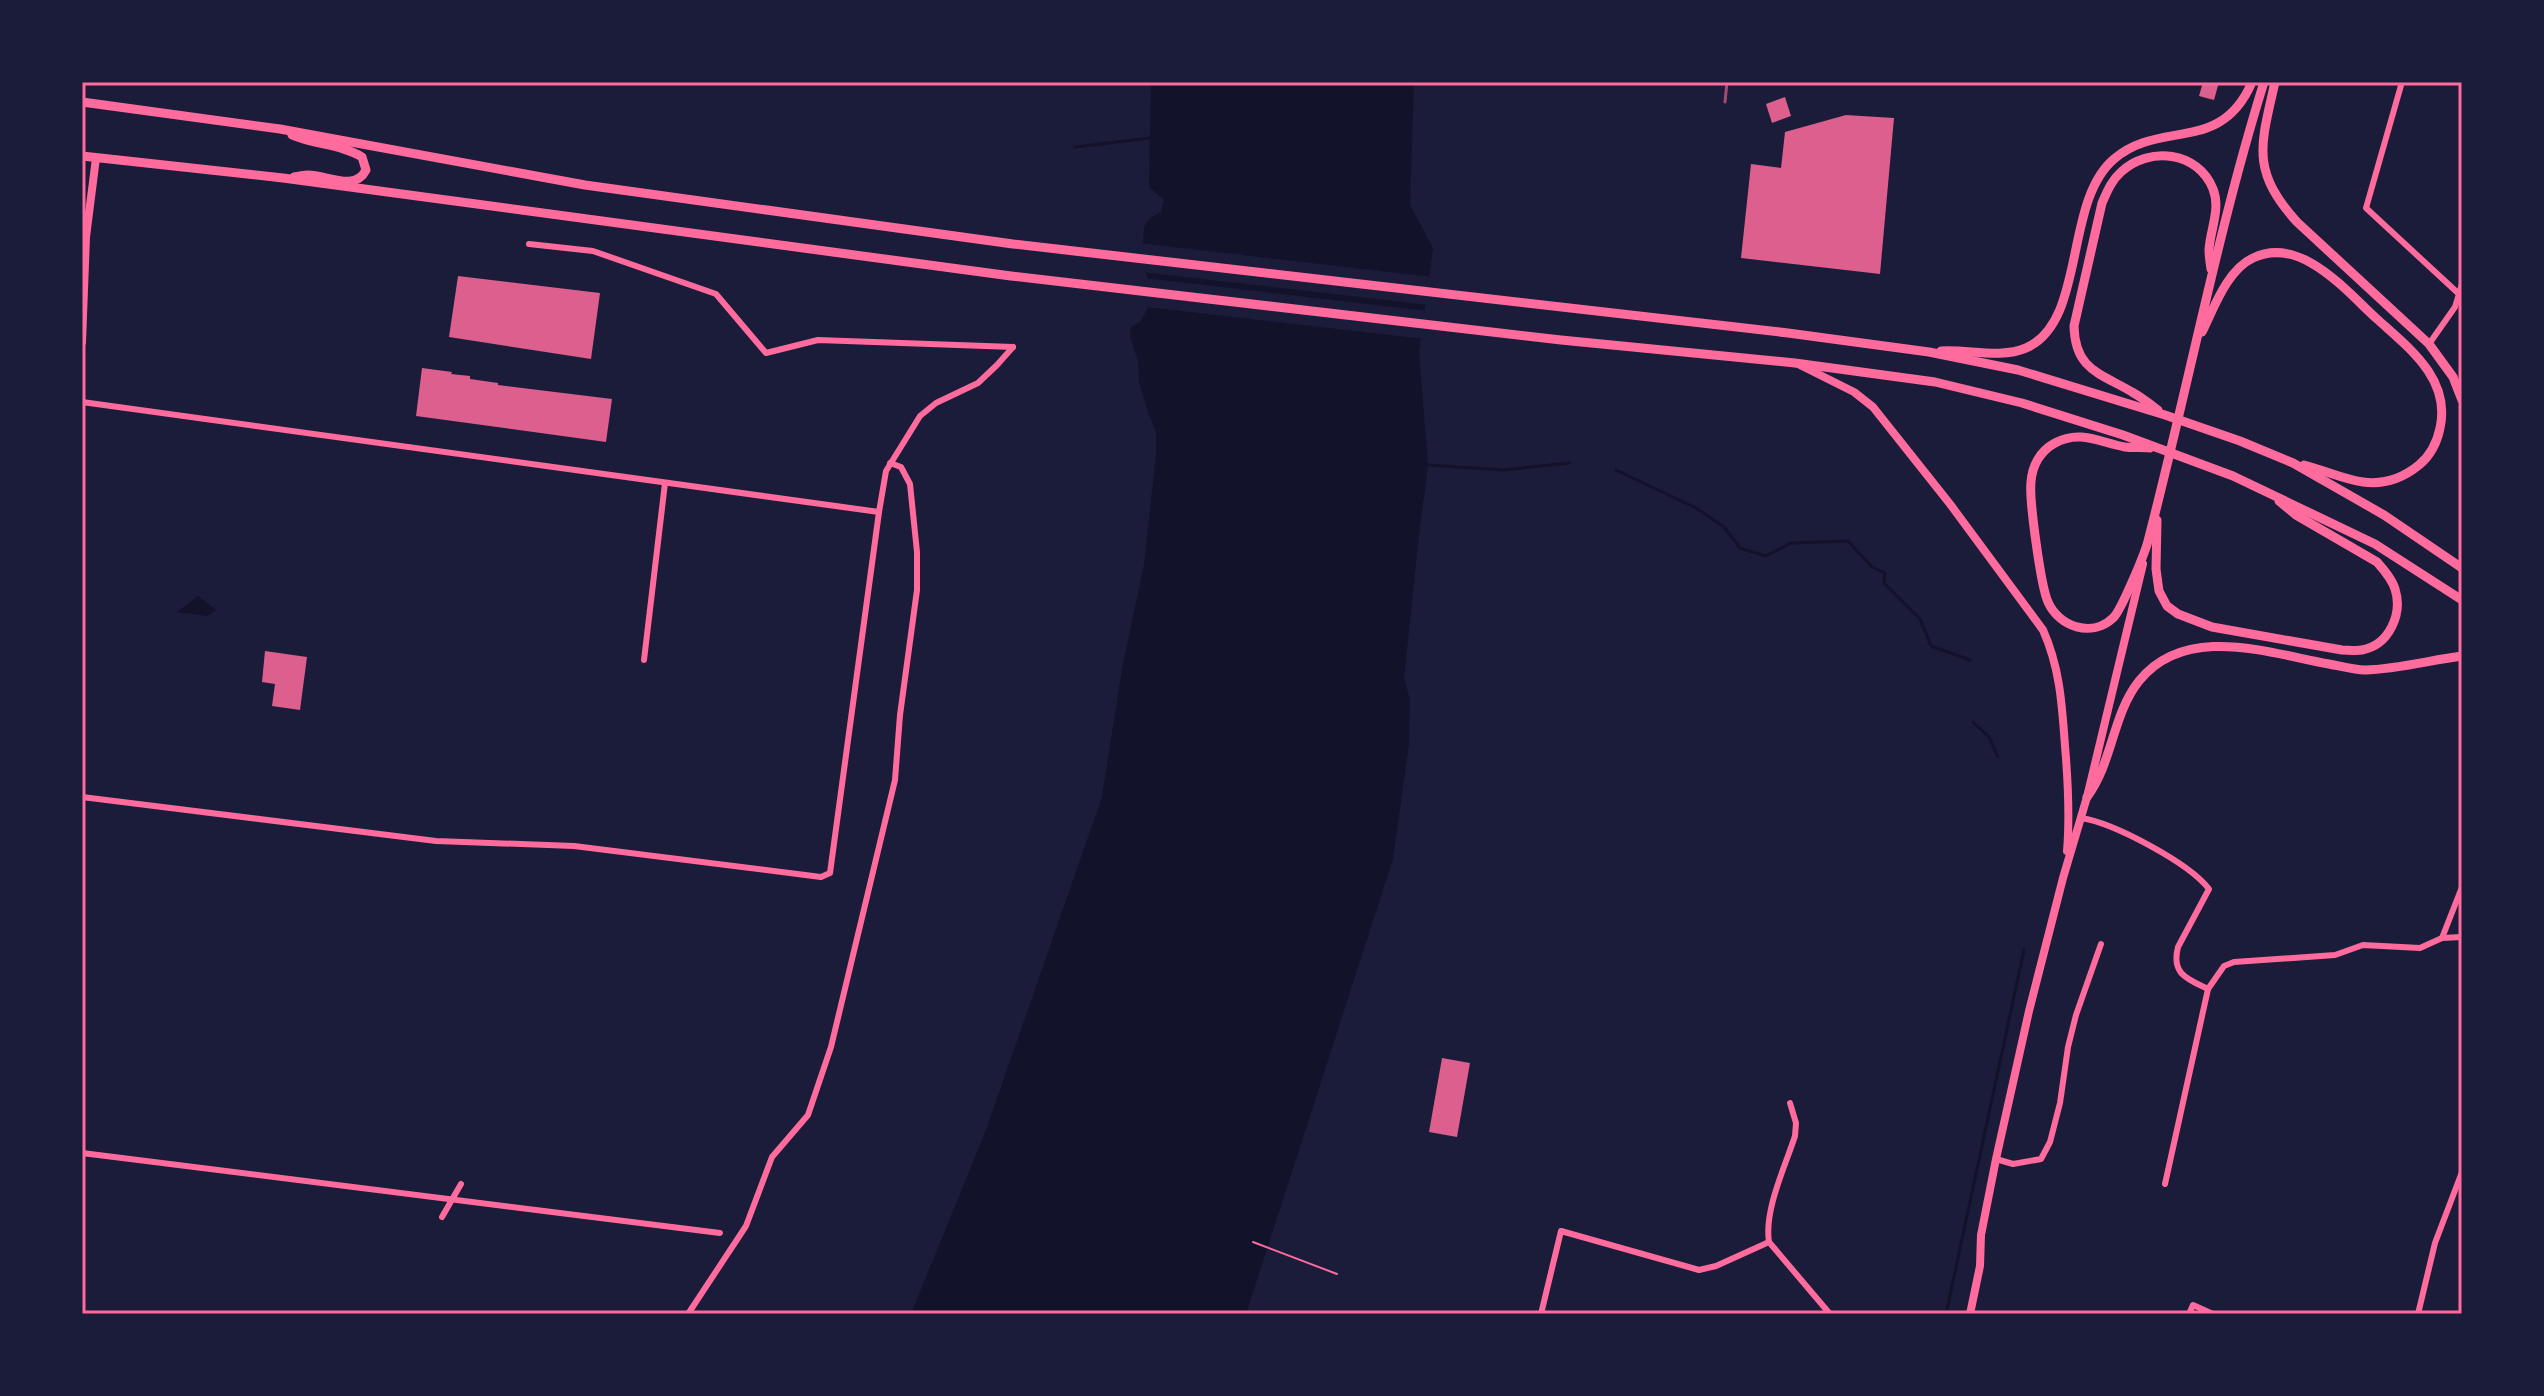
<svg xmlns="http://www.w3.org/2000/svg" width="2544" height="1396" viewBox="0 0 2544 1396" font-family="Arial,sans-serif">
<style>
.water{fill:#12122b}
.pier{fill:#1b1b3a}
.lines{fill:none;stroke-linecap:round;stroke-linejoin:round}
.stream{stroke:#12122b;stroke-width:3}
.building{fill:#dd5f8e}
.path{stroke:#ff6b9d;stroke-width:2}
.minor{stroke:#ff6b9d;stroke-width:6}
.tertiary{stroke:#ff6b9d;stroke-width:8}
.secondary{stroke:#ff6b9d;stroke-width:9}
.rail{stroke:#a44b75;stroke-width:3}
.neatline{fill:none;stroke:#ff6b9d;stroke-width:3}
</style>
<rect width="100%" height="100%" fill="#1b1b3a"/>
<!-- water -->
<g class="water">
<path d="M1151,82H1414L1410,205L1433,248L1419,352L1428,465L1419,535L1404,678L1410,700L1409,744L1393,859L1246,1314H911L986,1130L1102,797L1123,663L1144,565L1156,454V432L1147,410L1139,381L1138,361L1130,337L1131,327L1140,322L1153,299L1152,286L1142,265L1144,227L1150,218L1161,212L1164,200L1149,187Z"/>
<path d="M198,596L216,610L208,616L177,612Z"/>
</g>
<!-- pier -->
<g class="pier">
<path d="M1139,243L1433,277L1429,305L1141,272L1138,265Z"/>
<path d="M1144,278L1428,311L1424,339L1146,307L1149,298Z"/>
</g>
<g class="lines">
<!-- stream -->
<g class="stream">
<path d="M1075,147L1150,138"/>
<path d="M1428,465L1504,470L1569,463"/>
<path d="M1616,470L1696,508L1724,527L1740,548L1766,556L1791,543L1848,541L1872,567L1885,573L1884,583L1920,619L1931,646L1970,660"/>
<path d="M1973,722L1989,737L1998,757"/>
<path d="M1946,1314L2024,950"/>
</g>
</g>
<!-- building -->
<g class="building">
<path d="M2203,82H2219L2214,100L2199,96Z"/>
<path d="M1785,97L1791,116L1772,123L1766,104Z"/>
<path d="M1846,115L1894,118L1880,274L1741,258L1751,164L1781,168L1785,132Z"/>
<path d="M458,276L600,293L591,359L449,337Z"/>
<path d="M422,368L452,372L451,374L470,376V379L498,383V385L612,399L606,442L416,416Z"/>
<path d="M265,651L307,657L300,710L272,706L275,684L262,682Z"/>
<path d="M1442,1058L1470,1063L1457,1137L1429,1132Z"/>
</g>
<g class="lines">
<!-- path -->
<path class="path" d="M1253,1242L1337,1274"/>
<!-- minor -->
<g class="minor">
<path d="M2402,82L2366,208L2459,294"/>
<path d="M529,244L593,251L716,294L766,353L818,340L1013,347"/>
<path d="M2429,344L2455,307L2462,284"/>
<path d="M82,402L879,512"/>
<path d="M644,660L665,483"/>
<path d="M82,797L436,841L574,846L821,877L830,873L879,512L886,471L920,416L936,403L978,383L997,365L1013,347"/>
<path d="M2081,818C2114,823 2189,863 2209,889L2178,947C2171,974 2187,979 2208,989L2165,1184"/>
<path d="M2442,938L2462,887"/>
<path d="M2208,989L2224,966L2234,962L2335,955L2363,945L2420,948L2442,938L2462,937"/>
<path d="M1790,1103L1796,1123L1795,1136C1785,1167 1764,1210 1769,1242L1830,1314"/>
<path d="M82,1153L720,1233"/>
<path d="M1996,1159L2013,1164L2041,1159L2050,1142L2060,1103L2068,1047L2076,1015L2101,944"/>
<path d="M442,1217L461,1184"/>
<path d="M688,1314L746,1226L772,1157L808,1115L831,1047L895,780L900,715L917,590V552L910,484L901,467L890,463"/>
<path d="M1541,1314L1561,1231L1699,1270L1716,1266L1769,1242"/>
<path d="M2189,1314L2193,1305L2213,1314"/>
<path d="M2418,1314L2435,1243L2462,1172"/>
</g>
<!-- tertiary -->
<g class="tertiary">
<path d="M82,342L86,237L96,158"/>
<path d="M1800,365L1854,392L1873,407L1950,504L2043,630C2060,668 2062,705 2065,746C2068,781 2070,816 2067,851"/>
<path d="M1970,1314L1980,1266L1981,1235L1996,1159L2029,1011L2063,878L2087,797L2143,564"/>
</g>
<!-- secondary -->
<g class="secondary">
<path d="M2275,82C2261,145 2250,170 2297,222L2429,344L2453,377L2462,400"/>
<path d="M82,102L280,129L585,185L1013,244L1788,333L1929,352L2018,370L2165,415L2240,441L2293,463L2384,515L2462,568"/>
<path d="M292,135C314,145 341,144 362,157L366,170C355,192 327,175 308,175C304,175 299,176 294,177"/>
<path d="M82,156L283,178L1011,276L1561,340L1795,363L1935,382L2022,403L2123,435L2233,476L2375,544L2462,600"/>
<path d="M2202,332C2214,308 2227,270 2253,258C2301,235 2346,291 2377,319C2409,348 2451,379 2440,428C2437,443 2431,455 2419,465C2403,478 2385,485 2363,482C2343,479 2324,470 2304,465"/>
<path d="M1941,351C1968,349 2000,359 2026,348C2087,321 2063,202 2114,159C2160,119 2221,155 2252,82"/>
<path d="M2158,410C2150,404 2141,397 2132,392C2100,373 2075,370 2074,326L2102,203C2107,192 2111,181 2121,172C2149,146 2198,151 2213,189C2221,209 2210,230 2209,250C2209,256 2210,262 2211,269"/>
<path d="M2150,448C2142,447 2133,448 2125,447C2101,443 2080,429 2055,443C2040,451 2032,466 2031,482C2029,500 2041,587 2048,602C2059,627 2092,638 2113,618C2121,611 2145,553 2148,541C2188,388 2217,233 2264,82"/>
<path d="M2157,520L2156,569L2159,591L2167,606L2178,614L2212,627L2342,650C2348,650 2356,651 2362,650C2389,645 2403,614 2395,589C2392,579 2384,570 2377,562L2296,515L2279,501"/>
<path d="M2087,797C2113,762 2112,715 2139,681C2186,623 2268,653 2329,664C2341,666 2353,670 2365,670C2397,669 2431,660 2462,656"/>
</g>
<!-- rail -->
<path class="rail" d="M1725,102L1727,82"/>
</g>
<!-- border -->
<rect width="2544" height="1396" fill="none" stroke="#1b1b3a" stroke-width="168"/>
<rect x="84" y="84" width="2376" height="1228" class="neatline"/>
</svg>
